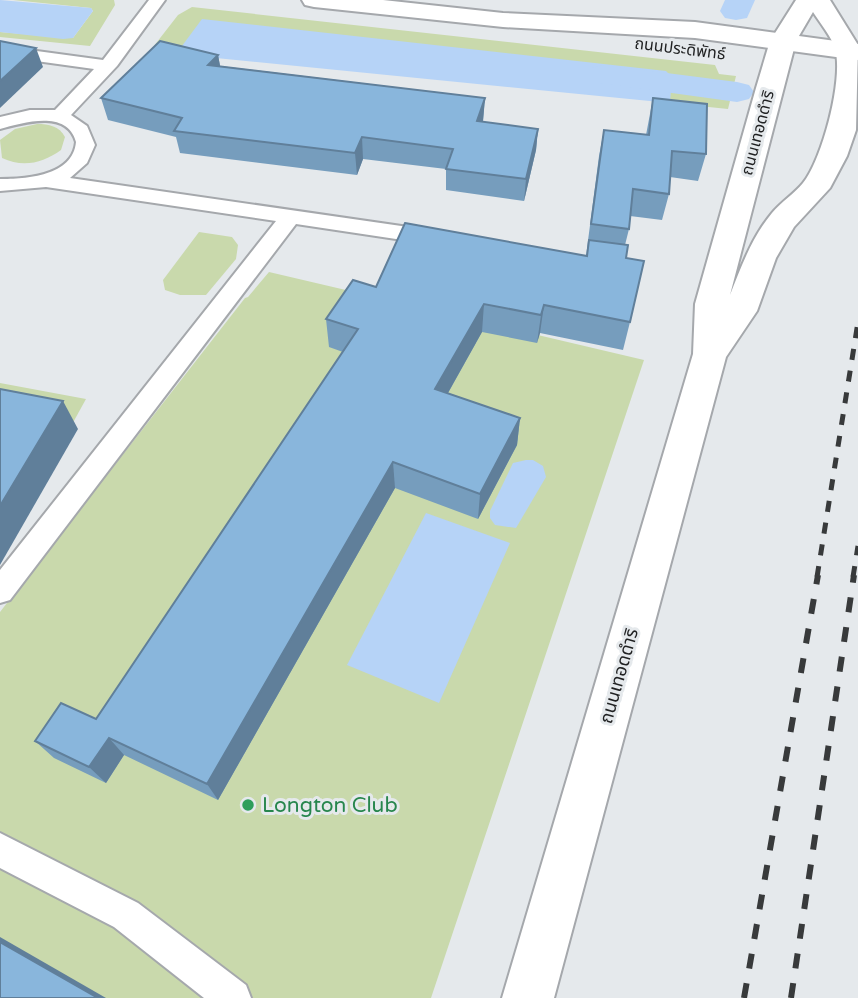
<svg xmlns="http://www.w3.org/2000/svg" width="858" height="998" viewBox="0 0 858 998" font-family="'Varela Round','Noto Sans Thai',sans-serif">
<style>
.green{fill:#c9d9ac}
.water{fill:#b6d3f7}
.lines{fill:none;stroke-linecap:round;stroke-linejoin:round}
.canal{fill:#b6d3f7;fill-rule:evenodd}
.service-casing{stroke:#a5a8ac;stroke-width:4}
.tertiary-casing{stroke:#a5a8ac;stroke-width:4}
.secondary-casing{stroke:#a5a8ac;stroke-width:4}
.service{fill:#fff;fill-rule:evenodd}
.tertiary{fill:#fff;fill-rule:evenodd}
.secondary{fill:#fff;fill-rule:evenodd}
.rail-far1{stroke:#383a3b;stroke-width:5;stroke-dasharray:11 11;stroke-linecap:butt}
.rail{stroke:#383a3b;stroke-width:6;stroke-dasharray:15 15;stroke-linecap:butt}
.wall{fill:#769dbd}
.shaded-wall{fill:#607f9a}
.building{fill:#89b6dc;stroke:#607f9a;stroke-width:2}
.leisure-dot{fill:#2e9e5b;stroke:#e5e9ec;stroke-width:2.5}
.labels{text-anchor:middle;dominant-baseline:central;stroke-width:6;stroke-linejoin:round;paint-order:stroke}
.far-street-label{font-size:16px;fill:#202122;stroke:#e5e9ec}
.street-label{font-size:18px;fill:#202122;stroke:#e5e9ec}
.near-leisure-label{font-size:21px;fill:#27864d;stroke:#e5e9ec;text-anchor:start}
</style>
<rect width="100%" height="100%" fill="#e5e9ec"/>
<!-- green -->
<g class="green">
<path d="M13,0H114L115,5L90,46L0,37V32L73,38L93,11L91,8Z"/>
<path d="M192,7L715,65L719,74L736,76L728,109L670,103V95L150,51L178,15Z"/>
<path d="M37,124C49,124 59,126 65,137L61,150C43,163 23,168 2,158L0,140L15,129Z"/>
<path d="M199,232L232,237L238,245L236,259L206,295H180L165,290L163,280Z"/>
<path d="M269,272L644,360L431,998H0V612L245,298L248,297Z"/>
<path d="M0,383L86,399L70,428L0,415Z"/>
</g>
<!-- water -->
<g class="water">
<path d="M0,0L91,8L93,11L73,38L63,39L0,32Z"/>
<path d="M202,19L666,71L672,77L670,103L176,54Z"/>
<path d="M526,460H533L543,466L546,477L516,528L495,525L490,518V511L513,463Z"/>
<path d="M426,513L510,543L439,703L347,665Z"/>
</g>
<g class="lines">
<!-- canal -->
<g class="canal">
<path d="M725,0H755L747,18L736,20L725,18L720,11Z"/>
<path d="M604,65L737,82L749,85L754,92L749,99L737,102L592,82L587,75L592,68Z"/>
</g>
<defs>
<g id="service">
<path d="M149,0H165L117,66L71,115L87,126L95,145L87,163L70,178L436,231L443,233L447,238L443,243L436,245L296,224L10,600L0,603V570L276,221L46,187L0,191V179C26,179 73,176 76,142C67,109 23,123 0,129V117L30,110H55L94,69L0,56V46L103,60Z"/>
<path d="M0,833L138,903L246,985L251,998H204L114,927L0,868Z"/>
</g>
<path id="tertiary" d="M796,0H830L858,45L856,130L847,156L830,188L794,227L776,258L757,311L726,357L554,998H502L693,354L695,304L756,88L770,41ZM813,12C820,23 832,37 835,49C844,78 822,160 803,183C794,194 781,202 772,213C752,237 741,267 730,295L796,41Z"/>
<path id="secondary" d="M302,0H383L503,13L695,22L858,44V60L695,38L503,27L314,7L305,5Z"/>
</defs>
<!-- service casing -->
<use href="#service" class="service-casing"/>
<!-- tertiary casing -->
<use href="#tertiary" class="tertiary-casing"/>
<!-- secondary casing -->
<use href="#secondary" class="secondary-casing"/>
<!-- service -->
<use href="#service" class="service"/>
<!-- tertiary -->
<use href="#tertiary" class="tertiary"/>
<!-- secondary -->
<use href="#secondary" class="secondary"/>
<!-- rail-far1 -->
<g class="rail-far1">
<path d="M817,577L858,322"/>
<path d="M853,577L858,546"/>
</g>
<!-- rail -->
<g class="rail">
<path d="M744,998L818,575"/>
<path d="M791,998L854,575"/>
</g>
</g>
<!-- wall -->
<g class="wall">
<path d="M218,55L220,66L485,98L483,122L538,129L536,150L524,201L446,190V169L363,159L357,175L180,153L176,137L108,120L101,98Z"/>
<path d="M653,98L706,154L698,181L670,177L669,194L662,220L630,216L629,229L625,245L630,322L623,350L540,333L537,343L482,332L448,393L520,418L517,445L478,519L395,488L218,800L124,755L106,783L54,758L35,741L96,719L343,352L329,347L326,319L376,287L586,256L599,156L604,130L646,135Z"/>
</g>
<!-- shaded-wall -->
<g class="shaded-wall">
<path d="M36,48L43,67L0,108V81Z"/>
<path d="M218,55L222,76L208,65Z"/>
<path d="M485,98L483,120L476,143L477,121Z"/>
<path d="M538,129L536,150L524,201L526,179Z"/>
<path d="M362,137L363,159L357,175L355,153Z"/>
<path d="M484,304L482,332L435,416V389Z"/>
<path d="M544,305L540,333L537,343L541,315Z"/>
<path d="M63,401L78,429L0,565V506Z"/>
<path d="M520,418L517,445L478,519L480,494Z"/>
<path d="M393,462L395,488L218,800L207,784Z"/>
<path d="M109,738L124,755L106,783L89,767Z"/>
<path d="M0,937L106,998H98L0,942Z"/>
</g>
<!-- building -->
<g class="building">
<path d="M0,41L36,48L0,81Z"/>
<path d="M160,41L218,55L208,65L485,98L477,121L538,129L526,179L446,169L453,149L362,137L355,153L174,131L182,118L101,98Z"/>
<path d="M653,98L707,104L706,154L672,151L669,194L633,189L629,229L591,224L604,130L649,135Z"/>
<path d="M405,223L587,256L589,240L628,245L626,258L644,261L630,322L544,305L541,315L484,304L435,389L520,418L480,494L393,462L207,784L109,738L89,767L35,741L61,703L96,719L358,329L326,319L353,280L376,287Z"/>
<path d="M0,389L63,401L0,506Z"/>
<path d="M0,942L98,998H0Z"/>
</g>
<!-- markers -->
<circle class="leisure-dot" cx="248" cy="805" r="7"/>
<g class="labels">
<!-- far-street labels -->
<g class="far-street-label">
<text transform="translate(680 49) rotate(7)">ถนนประดิพัทธ์</text>
<text transform="translate(758 133) rotate(-75)">ถนนเทอดดำริ</text>
</g>
<!-- street labels -->
<g class="street-label">
<text transform="translate(619 676) rotate(-74)">ถนนเทอดดำริ</text>
</g>
<!-- near-leisure labels -->
<g class="near-leisure-label">
<text x="262" y="805">Longton Club</text>
</g>
</g>
</svg>
